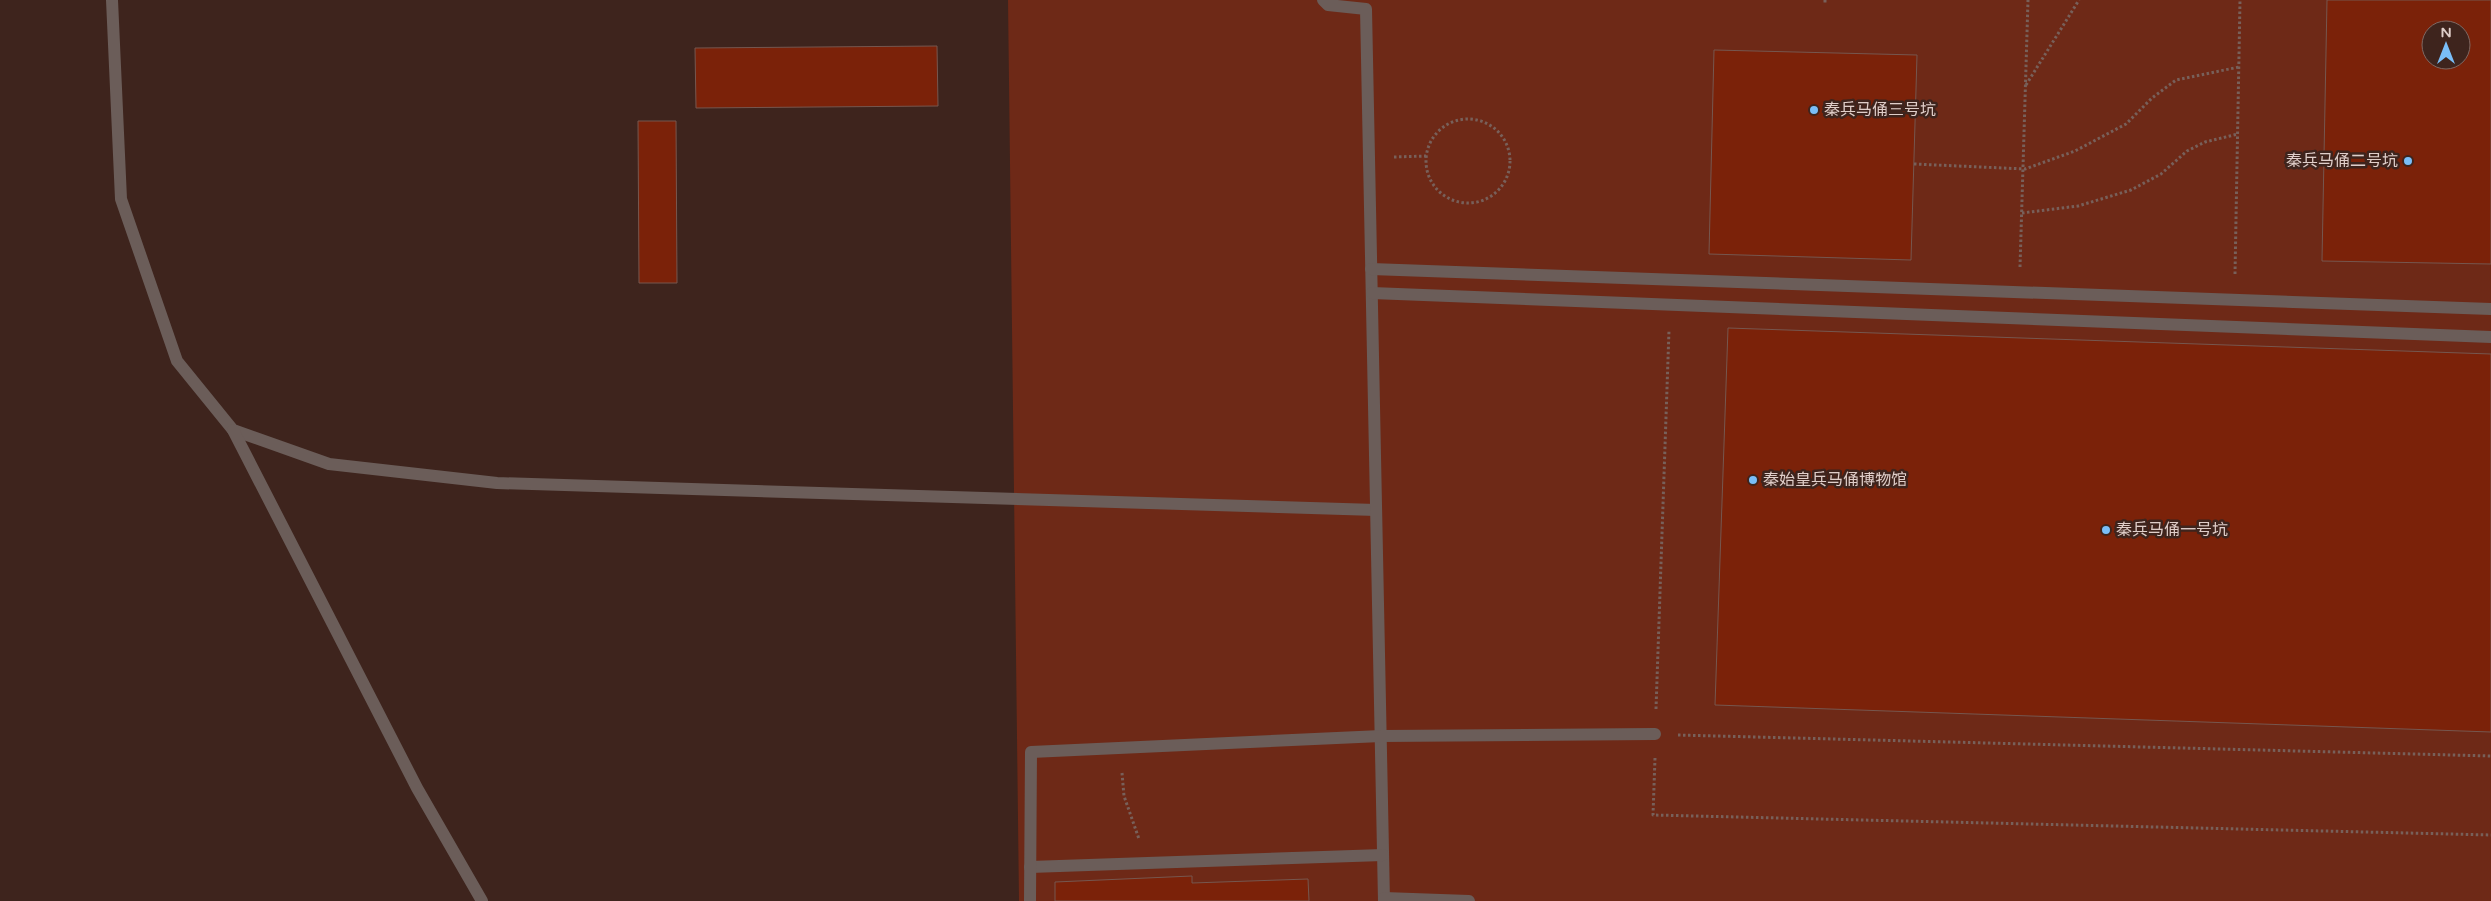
<svg xmlns="http://www.w3.org/2000/svg" width="2491" height="901" viewBox="0 0 2491 901" font-family="'Varela Round','Noto Sans SC',sans-serif">
<style>
.green{fill:#6e2917;fill-rule:evenodd}
.building{fill:#7b2209;stroke:#76574f;fill-rule:evenodd}
.lines{fill:none;stroke-linecap:round;stroke-linejoin:round}
.path{stroke:#78605a;stroke-width:3;stroke-dasharray:2.5 2.5;stroke-linecap:butt}
.minor{stroke:#6b5d59;stroke-width:12}
.poi-dot{fill:#7abef8;stroke:#3e241d;stroke-width:2}
.labels{text-anchor:middle;dominant-baseline:central;stroke-width:5;stroke-linejoin:round;paint-order:stroke}
.poi-label{font-size:16px;fill:#e0cec9;stroke:#3e241d;text-anchor:start}
</style>
<rect width="100%" height="100%" fill="#3e241d"/>
<!-- green -->
<path class="green" d="M1008,0H2491V901H1019ZM2431,30H2461V60H2431Z"/>
<!-- building -->
<g class="building">
<path d="M2327,0H2491V264L2322,261ZM2431,30H2461V60H2431Z"/>
<path d="M937,46L938,106L696,108L695,48Z"/>
<path d="M1714,50L1917,55L1911,260L1709,254Z"/>
<path d="M638,121H676L677,283H639Z"/>
<path d="M1728,328L2491,354V732L1715,705Z"/>
<path d="M1192,876V883L1308,879L1309,901H1055V882Z"/>
</g>
<g class="lines">
<!-- path -->
<g class="path">
<path d="M1825,0V4"/>
<path d="M2026,85L2079,0"/>
<circle cx="1468" cy="161" r="42"/>
<path d="M1394,157L1426,156"/>
<path d="M1914,164L2025,169L2075,151L2126,124L2152,98L2176,80L2239,67"/>
<path d="M2022,213L2078,206L2131,190L2161,174L2187,151L2205,142L2238,134"/>
<path d="M2020,267L2028,0"/>
<path d="M2235,274L2240,0"/>
<path d="M1656,709L1669,330"/>
<path d="M1678,735L2491,756"/>
<path d="M1655,758L1653,815L2491,835"/>
<path d="M1122,773L1124,796L1139,839"/>
</g>
<!-- minor -->
<g class="minor">
<path d="M112,0L121,199L177,361L233,430L329,464L497,483L1376,510"/>
<path d="M1323,0L1328,5L1366,9L1384,901"/>
<path d="M1371,269L2491,309"/>
<path d="M1372,293L2491,337"/>
<path d="M233,430L417,788L482,901"/>
<path d="M1030,867L1383,855"/>
<path d="M1384,898L1469,901"/>
<path d="M1030,901L1031,752L1381,736L1655,734"/>
</g>
</g>
<!-- markers -->
<g class="poi-dot">
<circle cx="1814" cy="110" r="5"/>
<circle cx="2408" cy="161" r="5"/>
<circle cx="1753" cy="480" r="5"/>
<circle cx="2106" cy="530" r="5"/>
</g>
<g class="labels">
<!-- poi labels -->
<g class="poi-label">
<text x="1824" y="110">秦兵马俑三号坑</text>
<text x="2398" y="161" text-anchor="end">秦兵马俑二号坑</text>
<text x="1763" y="480">秦始皇兵马俑博物馆</text>
<text x="2116" y="530">秦兵马俑一号坑</text>
</g>
</g>
<!-- north arrow -->
<g transform="translate(2446 45)"><circle r="24" fill="#3e241d" stroke="#7f6862"/>
<path d="M0-4L9 19L0 12L-9 19Z" fill="#7abef8"/>
<text y="-8" font-size="14" font-weight="bold" text-anchor="middle" fill="#e0cec9">N</text>
</g>
</svg>
